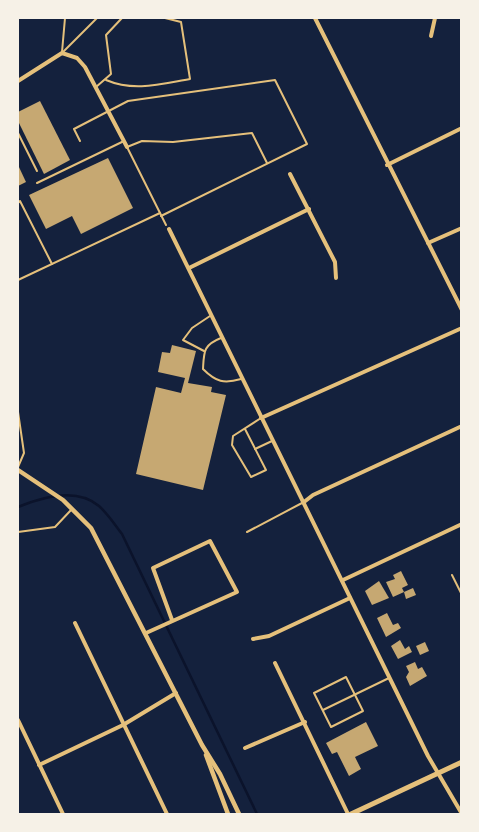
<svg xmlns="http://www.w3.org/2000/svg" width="479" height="832" viewBox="0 0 479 832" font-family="Montserrat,sans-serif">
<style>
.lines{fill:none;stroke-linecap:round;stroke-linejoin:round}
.stream{stroke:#0b132b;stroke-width:2.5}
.building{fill:#c6a872}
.service{stroke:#e5c07b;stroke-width:2}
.minor{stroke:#e5c07b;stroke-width:4}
.tertiary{stroke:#e5c07b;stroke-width:4.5}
.secondary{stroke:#e5c07b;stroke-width:5}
</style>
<rect width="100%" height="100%" fill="#14213d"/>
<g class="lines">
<!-- stream -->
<path class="stream" d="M18,507C42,497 77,487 99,506C108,514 115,525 122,534L257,814"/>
</g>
<!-- building -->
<g class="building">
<path d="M40,101L70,160L44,174L18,121V112Z"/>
<path d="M108,158L133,208L81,234L72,216L46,229L29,195Z"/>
<path d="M18,165L26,182L18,186Z"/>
<path d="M172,345L196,351L188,383L212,387L211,392L226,395L203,490L136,474L156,387L181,393L185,378L158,372L162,352L170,353Z"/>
<path d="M401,571L408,585L402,588L404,592L413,588L416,595L406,599L404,592L393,597L386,582L395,579L393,575Z"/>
<path d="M379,581L389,598L372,605L365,591Z"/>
<path d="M387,613L393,625L398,623L401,628L386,637L377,618Z"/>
<path d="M400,640L405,649L409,646L412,652L398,659L391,646Z"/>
<path d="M425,642L429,651L420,655L416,646Z"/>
<path d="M415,662L418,669L422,667L427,676L410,686L406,677L409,672L406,666Z"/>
<path d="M366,722L378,746L355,757L361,769L349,776L337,752L332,754L326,743Z"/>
</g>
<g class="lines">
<!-- service -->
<g class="service">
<path d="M62,52L65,18"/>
<path d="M62,53L97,18"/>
<path d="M106,80C134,92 161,84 190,79L181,22L165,18"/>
<path d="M96,87L111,74L106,35L122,18"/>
<path d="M18,133L37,171"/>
<path d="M80,141L74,129L128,101L275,80L307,144L161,216"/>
<path d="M37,183L124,141"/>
<path d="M18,203L20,201L52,264"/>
<path d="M166,225L127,147L142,141L173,142L252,133L267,163"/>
<path d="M18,280L160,213"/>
<path d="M221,338C203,345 204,352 203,369C216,382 224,384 241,379"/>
<path d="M204,351L183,340L192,328L210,316"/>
<path d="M18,412L24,453L18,467"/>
<path d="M245,429L266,470L251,477L232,445L233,436L261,418"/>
<path d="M255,449L272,441"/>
<path d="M18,532L55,527L72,509"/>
<path d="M247,532L302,503"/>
<path d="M452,575L462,595"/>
<path d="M346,677L363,711L331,727L314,693Z"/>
<path d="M323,710L389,678"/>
</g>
<!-- minor -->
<g class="minor">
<path d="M315,18L462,310"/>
<path d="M431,36L435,18"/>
<path d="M18,81L62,53L77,58L85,67L127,147"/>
<path d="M387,165L462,128"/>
<path d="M290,174L335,262L336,278"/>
<path d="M169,229L428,756L462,814"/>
<path d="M428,243L462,228"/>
<path d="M189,268L309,209"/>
<path d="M261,418L462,328"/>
<path d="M304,502L313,495L462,426"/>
<path d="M343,580L462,524"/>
<path d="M75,623L167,814"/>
<path d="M146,633L237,592L210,541L153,568L172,620"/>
<path d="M253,639L269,636L350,598"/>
<path d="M275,663L348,814"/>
<path d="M18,720L63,814"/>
<path d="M245,748L305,722"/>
<path d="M39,765L123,725L176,693"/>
</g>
<!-- tertiary -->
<g class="tertiary">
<path d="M18,470L63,500L91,528L202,745L220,774L239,814"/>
<path d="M206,755L228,814"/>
</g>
<!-- secondary -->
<path class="secondary" d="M351,814L462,762"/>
</g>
<!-- border -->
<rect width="479" height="832" fill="none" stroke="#f6f1e7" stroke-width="38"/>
</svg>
